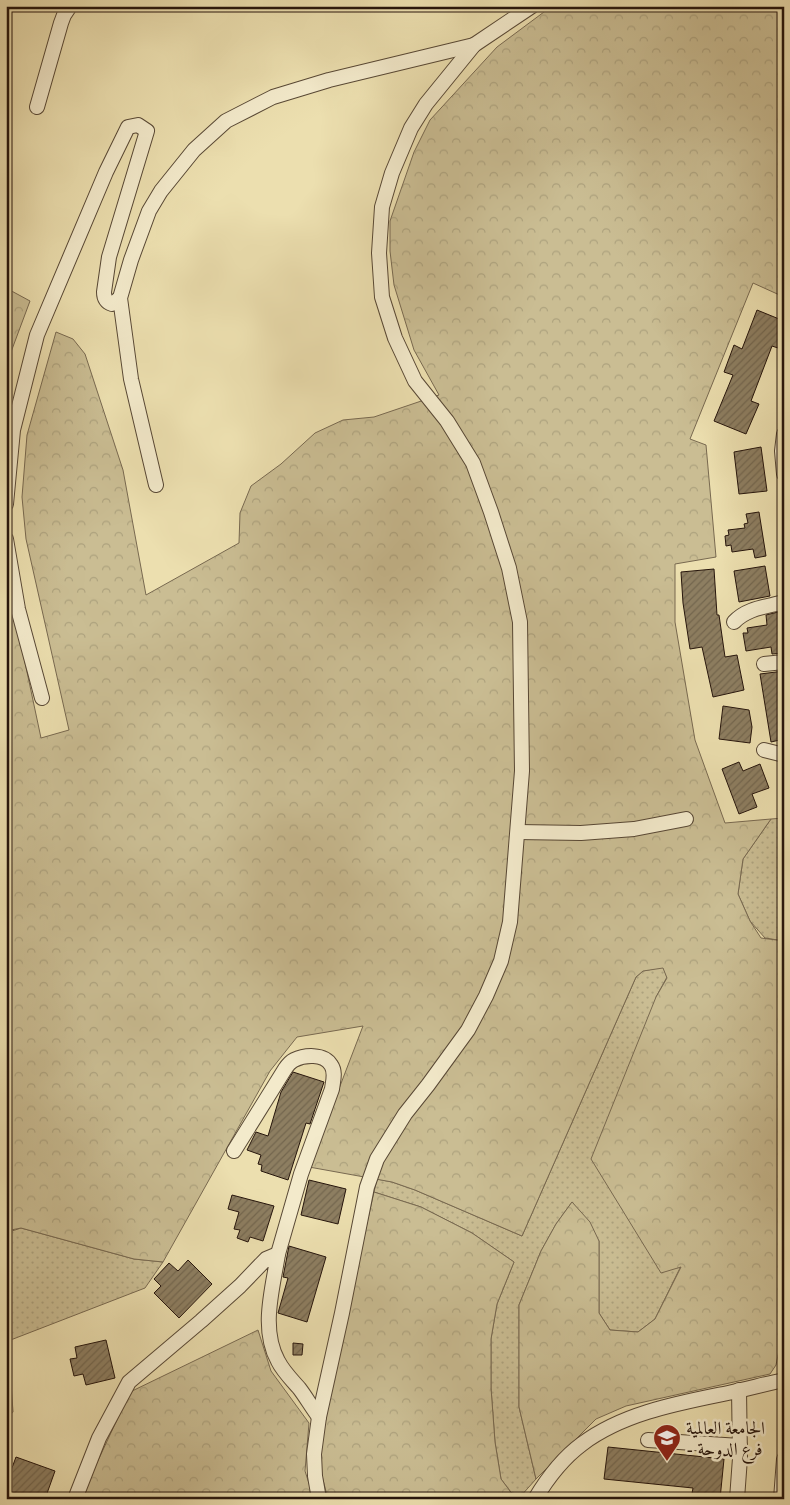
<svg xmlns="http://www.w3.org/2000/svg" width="790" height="1505" viewBox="0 0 790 1505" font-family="'IM FELL Double Pica',Amiri,serif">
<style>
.grass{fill:url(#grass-dots);stroke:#786950}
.forest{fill:url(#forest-crowns);stroke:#786950}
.building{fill:url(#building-hatch);stroke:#26150c}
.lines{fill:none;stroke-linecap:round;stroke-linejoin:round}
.minor-casing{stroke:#584835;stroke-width:16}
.minor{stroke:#f3eacb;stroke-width:14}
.labels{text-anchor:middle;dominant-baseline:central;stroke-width:5;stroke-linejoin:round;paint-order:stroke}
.poi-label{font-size:18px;fill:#26150c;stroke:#f3eacb;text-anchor:start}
</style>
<defs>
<pattern id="grass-dots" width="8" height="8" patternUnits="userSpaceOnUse" patternTransform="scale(1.25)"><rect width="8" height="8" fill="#cabd93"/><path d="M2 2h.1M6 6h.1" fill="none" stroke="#ada27e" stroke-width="1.8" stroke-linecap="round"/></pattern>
<pattern id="forest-crowns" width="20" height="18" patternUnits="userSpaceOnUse" patternTransform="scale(1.25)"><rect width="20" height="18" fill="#cabd93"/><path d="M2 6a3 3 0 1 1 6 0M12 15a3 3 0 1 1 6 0" fill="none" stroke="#ada27e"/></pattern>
<pattern id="building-hatch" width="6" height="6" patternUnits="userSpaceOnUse" patternTransform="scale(1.25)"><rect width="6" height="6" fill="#8d7e61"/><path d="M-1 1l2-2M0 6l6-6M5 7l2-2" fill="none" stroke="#73664e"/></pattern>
</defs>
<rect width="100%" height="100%" fill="#ecdfaf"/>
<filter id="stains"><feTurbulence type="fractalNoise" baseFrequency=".004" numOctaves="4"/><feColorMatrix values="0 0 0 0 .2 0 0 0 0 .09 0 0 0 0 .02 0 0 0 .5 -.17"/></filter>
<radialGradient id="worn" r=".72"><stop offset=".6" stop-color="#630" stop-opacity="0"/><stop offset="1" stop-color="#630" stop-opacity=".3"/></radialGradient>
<!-- grass -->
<g class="grass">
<path d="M784,818V941L765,938L750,921L738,894L743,859L771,819Z"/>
<path d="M663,967L667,977L656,997L681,1266L655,1319L638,1332L610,1330L599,1313V1241L572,1202L556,1224L541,1251L519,1305V1407L536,1479L520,1497L516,1499L501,1479L495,1442L491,1388V1339L497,1304L514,1262L472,1233L421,1207L374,1192L377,1179L392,1182L415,1190L522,1236L636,977L643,971Z"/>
<path d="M21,1228L134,1259L163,1262L145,1288L8,1341L13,1412L6,1420V1233Z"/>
</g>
<!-- forest -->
<g class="forest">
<path d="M552,6H784V297L753,283L690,439L706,445L716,557L675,564V622L695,740L725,823L771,819L743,859L738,894L750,921L761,938L784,941V1326L776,1365L770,1374L626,1406L596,1419L536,1479L519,1407V1305L541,1251L556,1224L572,1202L590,1222L599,1241V1313L610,1330L638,1332L655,1319L681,1267L661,1273L591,1159L656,997L667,978L663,968L643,971L636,977L522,1236L415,1190L392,1182L309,1167L363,1026L297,1037L270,1071L163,1262L134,1259L21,1228L6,1231V573L41,738L69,730L26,539L22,497L27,435L56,332L73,339L85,354L123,470L146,595L239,543L240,513L251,486L281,464L315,433L343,420L374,417L439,395L414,350L394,285L390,251V221L414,152L430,120L497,47Z"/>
<path d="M6,288L30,301L11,352L6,384Z"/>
<path d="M374,1192L421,1207L472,1233L514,1262L497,1304L491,1339V1388L495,1442L501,1479L516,1499H328L321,1472V1439L325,1411Z"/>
<path d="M258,1330L271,1371L309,1423L305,1471L314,1499H80L130,1392Z"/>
</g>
<!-- building -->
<g class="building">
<path d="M757,310L784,321V350L772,346L751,401L759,404L746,434L714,421L733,375L724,372L734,345L742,349Z"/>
<path d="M761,447L767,491L739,494L734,452Z"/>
<path d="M759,512L766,556L755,558L753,549L732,552L731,545L726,546L725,536L729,535L728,530L745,528L744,524L748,523L746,514Z"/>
<path d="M765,566L770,596L739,602L734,571Z"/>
<path d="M714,569L717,615H719L725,657L737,655L744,690L713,697L702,647L690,649L683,603L681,572Z"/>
<path d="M778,612L784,653L772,654L771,647L746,651L743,633H748L747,628L767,625L766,615Z"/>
<path d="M784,671V739L771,742L760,674Z"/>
<path d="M723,706L749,710L752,727L750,743L719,739Z"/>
<path d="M739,762L743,771L760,764L769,788L752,794L757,807L739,814L722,769Z"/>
<path d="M293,1072L324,1082L310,1124L306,1123L288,1180L261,1171L262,1165L258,1164L261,1155L247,1150L256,1132L268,1136L281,1092Z"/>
<path d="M309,1180L346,1189L338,1224L301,1215Z"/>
<path d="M232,1195L274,1206L263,1241L250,1237L248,1242L237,1238L240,1230L234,1229L239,1212L228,1209Z"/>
<path d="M289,1246L326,1257L307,1322L278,1313L288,1278L283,1277Z"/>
<path d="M188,1260L212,1284L179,1318L154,1293L161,1286L154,1279L169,1263L178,1271Z"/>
<path d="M106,1340L115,1378L86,1385L83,1374L74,1376L70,1359L77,1358L75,1347Z"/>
<path d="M293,1343L303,1344L302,1355H293Z"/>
<path d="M608,1447L724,1459L720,1499H691L693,1488L604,1479Z"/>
<path d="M16,1457L55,1471L45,1499H6V1484Z"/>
</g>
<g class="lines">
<defs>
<g id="minor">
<path d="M37,107L61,23L64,15L70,6"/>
<path d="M784,434L782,451L784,474"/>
<path d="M156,485L131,379L120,298L131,260L149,211L161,191L194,150L226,121L273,97L329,80L474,45"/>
<path d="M6,504L13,430L37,335L106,172L128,127L138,125L147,131L109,257L104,292C104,298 106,302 112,304L120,298"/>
<path d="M6,539L18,609L42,698"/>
<path d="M734,622C747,608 766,607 784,602"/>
<path d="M764,664L784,662"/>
<path d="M764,750L784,755"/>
<path d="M518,832L581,833L634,829L686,819"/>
<path d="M234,1151L285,1069C287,1066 290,1062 294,1060C304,1055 324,1053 331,1065C336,1072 333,1081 332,1089L301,1174L278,1254"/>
<path d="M648,1440L740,1446"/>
<path d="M75,1499L99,1438L129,1382L201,1321L240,1286L266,1259L278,1254C273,1288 260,1328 278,1361C283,1371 291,1379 299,1388C306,1397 312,1408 319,1417"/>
<path d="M319,1499L315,1476L314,1454L319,1417L342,1313L367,1187L377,1159L405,1114L428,1085L468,1030L486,996L501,961L510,922L522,771L520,622L509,568L491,512L473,463L447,421L415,381L395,338L382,297L379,253L382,207L392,173L411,128L426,104L474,45L532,6"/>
<path d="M535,1499C547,1479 563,1458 582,1444C623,1413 679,1403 728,1393C747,1389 765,1384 784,1380"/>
<path d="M737,1499L740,1458L739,1390"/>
<path d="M781,1499L784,1459"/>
</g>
</defs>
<!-- minor casing -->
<use href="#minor" class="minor-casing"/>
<!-- minor -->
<use href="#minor" class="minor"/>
</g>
<!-- icons -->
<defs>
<symbol id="university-pin" viewBox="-11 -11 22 30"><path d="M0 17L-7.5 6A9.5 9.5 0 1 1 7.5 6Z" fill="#8f2418" stroke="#f3eacb"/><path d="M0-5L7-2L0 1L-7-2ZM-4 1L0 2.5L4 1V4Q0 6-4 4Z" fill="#fff"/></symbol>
</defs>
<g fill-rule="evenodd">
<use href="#university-pin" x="651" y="1422" width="32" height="43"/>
</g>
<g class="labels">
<!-- poi labels -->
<g class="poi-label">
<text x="686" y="1428">الجامعة العالمية<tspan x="686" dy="21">- فرع الدوحة</tspan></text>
</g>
</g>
<!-- margin -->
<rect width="790" height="1505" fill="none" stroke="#ecdfaf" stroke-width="25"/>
<rect x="8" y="8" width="775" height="1490" fill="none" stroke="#26150c" stroke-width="2.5"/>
<rect x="12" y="12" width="765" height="1480" fill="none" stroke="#26150c"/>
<rect width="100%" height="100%" filter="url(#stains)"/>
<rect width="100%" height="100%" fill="url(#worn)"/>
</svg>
